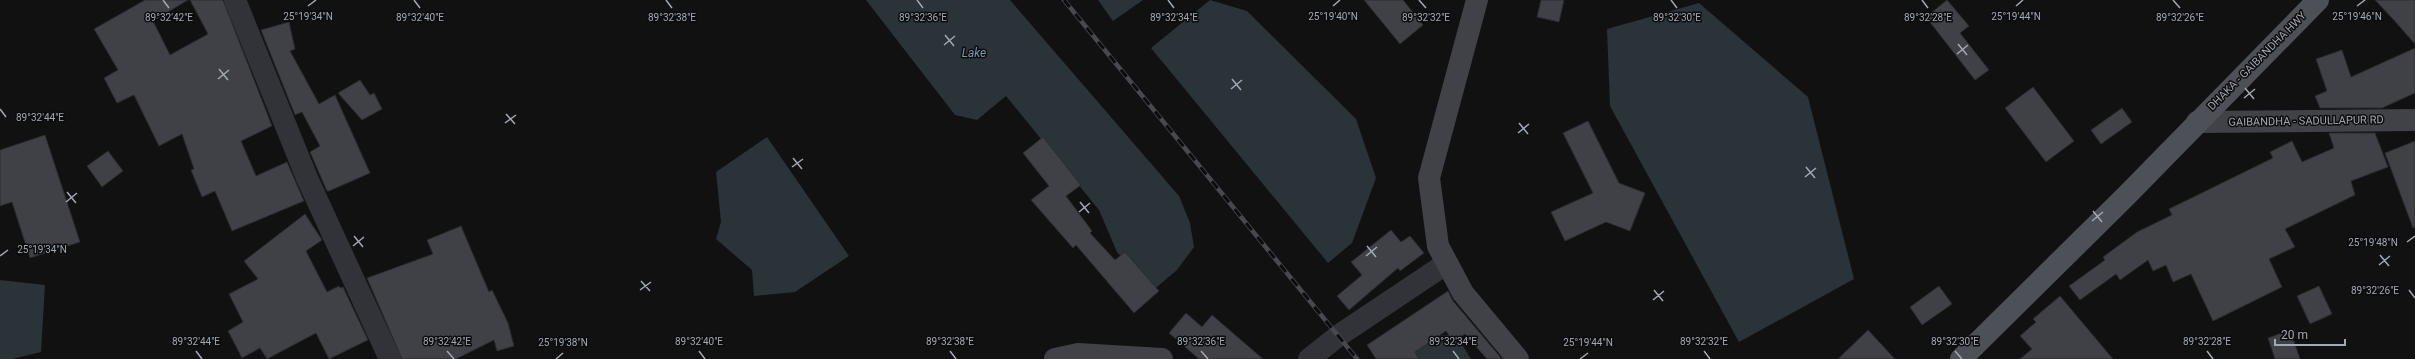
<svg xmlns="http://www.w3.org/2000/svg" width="2415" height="359" viewBox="0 0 2415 359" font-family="Roboto,sans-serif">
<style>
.water{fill:#293338}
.building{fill:#404146;stroke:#2b2b2f}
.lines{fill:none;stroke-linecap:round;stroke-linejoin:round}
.street{stroke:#323338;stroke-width:22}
.secondary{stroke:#404248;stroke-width:22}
.primary{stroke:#4e5057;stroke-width:22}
.rail-casing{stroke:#47494f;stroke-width:4.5}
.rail{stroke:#0c0c0d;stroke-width:3;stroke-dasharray:9;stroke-linecap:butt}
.ticks{fill:none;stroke:#a1a9b4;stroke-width:1.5}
.labels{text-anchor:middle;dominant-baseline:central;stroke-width:3;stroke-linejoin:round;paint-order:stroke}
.street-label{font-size:11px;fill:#a1a9b4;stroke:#0c0c0d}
.water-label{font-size:12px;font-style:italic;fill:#769ab1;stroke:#0c0c0d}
.ticks-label{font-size:10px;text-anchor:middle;fill:#a1a9b4;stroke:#0c0c0d;stroke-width:3;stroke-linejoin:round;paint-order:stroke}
</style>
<rect width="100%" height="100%" fill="#111112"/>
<!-- water -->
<g class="water">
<path d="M866,0H1010L1179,196L1190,223L1194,247L1177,270L1151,292L1117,252L1099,210L1006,96L977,120L955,115Z"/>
<path d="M1098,0H1143L1113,21Z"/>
<path d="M1210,0L1247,11L1356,119L1376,178L1352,243L1328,263L1151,48Z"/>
<path d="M1699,3L1808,97L1854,279L1739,342L1610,106L1607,29Z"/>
<path d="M767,137L849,256L795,292L754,296L752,270L716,239L721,222L716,172Z"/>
<path d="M0,280L45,285L41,352L12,359H0Z"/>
<path d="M1456,335L1471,359H1415L1409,351L1430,336Z"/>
</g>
<!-- building -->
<g class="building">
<path d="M145,0H188L153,21L170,55L208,34L190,0H223L272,126L241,141L256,176L287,162L304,201L232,231L215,191L202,197L191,170L194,169L182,134L159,146L134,95L117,103L104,78L118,70L94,29Z"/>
<path d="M1364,0H1403L1423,25L1400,44Z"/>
<path d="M1541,0H1564L1559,22L1537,17Z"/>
<path d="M1947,0L1969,26L1960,33L1989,70L1975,80L1926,17Z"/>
<path d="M2375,0H2415V44L2392,18Z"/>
<path d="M289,22L295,49L290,51L319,104L335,95L370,173L329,191H327L310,152L320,146L302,112L295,115L261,30Z"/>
<path d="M2415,48V93L2382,108H2320L2315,96L2327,91L2316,59L2342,50L2351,77Z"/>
<path d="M360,80L370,95L374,93L382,109L362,120L338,93Z"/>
<path d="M2033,87L2074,141L2046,162L2005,108Z"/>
<path d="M2122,108L2132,122L2101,144L2091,130Z"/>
<path d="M1588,121L1619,183L1645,193L1630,231L1606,222L1565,241L1551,212L1593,193L1563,133Z"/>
<path d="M2329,133H2375L2388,167L2351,181L2355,195L2285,229L2295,247L2269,259L2282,287L2213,321L2191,274L2173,282L2166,265L2153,271L2148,260L2120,280L2116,274L2080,300L2069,286L2105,260L2103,257L2137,232L2172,215L2169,209L2273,158L2270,152L2292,141L2302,162L2334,148Z"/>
<path d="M45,135L80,242L30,258L12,202L0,206V150Z"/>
<path d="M1043,137L1081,185L1066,196L1092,231L1090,233L1115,260L1125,252L1159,291L1134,313L1076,245L1073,248L1031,200L1049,186L1023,153Z"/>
<path d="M2415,141V227L2413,228L2385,153Z"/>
<path d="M108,151L123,171L102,187L87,166Z"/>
<path d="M305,214L322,240L306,251L327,292L339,286L340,288L343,287L368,340L329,359L316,333L267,359L260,348L242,358L228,331L243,322L229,294L258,279L244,261Z"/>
<path d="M461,226L489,292L492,290L508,323L514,346L497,351L494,340L456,359H402L367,278L433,254L427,240Z"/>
<path d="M1391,230L1401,242L1410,236L1424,253L1400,271L1398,268L1349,310L1337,296L1362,275L1351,262Z"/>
<path d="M1939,286L1952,304L1922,325L1910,307Z"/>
<path d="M2319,286L2332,314L2310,324L2297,296Z"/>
<path d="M1448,291L1453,301L1502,359H1487L1465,334L1453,341L1446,331L1415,352L1419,359H1376L1367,345Z"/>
<path d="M2060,296L2113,359H2020L2032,349L2020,336L2036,322L2033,319Z"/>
<path d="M1186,313L1202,327L1212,315L1263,359H1199L1169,333Z"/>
<path d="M1868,330L1895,359H1838Z"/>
<path d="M2290,330L2300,359H2275L2268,338Z"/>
</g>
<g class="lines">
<!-- street -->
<g class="street">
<path d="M235,0L307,178L390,359"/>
<path d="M1309,359L1338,336L1447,263"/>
</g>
<!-- secondary -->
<g class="secondary">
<path d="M1477,0L1429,178L1438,246L1463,293L1518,359"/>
<path d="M2197,122L2415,120"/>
<path d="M1055,359L1078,354L1162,359"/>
</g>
<!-- primary -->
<path class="primary" d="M1961,359L2127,195L2318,0"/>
<defs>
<path id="rail" d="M1064,0L1357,359"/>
</defs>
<!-- rail casing -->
<use href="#rail" class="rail-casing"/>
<!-- rail -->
<use href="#rail" class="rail"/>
</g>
<!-- ticks -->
<path class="ticks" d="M163,0L169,8M414,0L420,8M666,0L672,8M917,0L923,8M1168,0L1174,8M1419,0L1426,8M1671,0L1677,8M1922,0L1928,8M2173,0L2180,8M308,6L316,0M1333,6L1340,0M2016,6L2023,0M2357,6L2365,0M945,35L954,46M1958,44L1967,55M944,45L955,36M1957,54L1968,45M219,69L228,80M218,79L229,70M1232,79L1241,90M2245,88L2254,99M1231,89L1242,80M2244,98L2255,89M0,109L6,117M506,114L515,124M505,123L516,115M1519,123L1528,134M1518,133L1529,124M793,158L802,169M792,167L803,159M1806,167L1815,178M1805,177L1816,168M67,192L76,203M66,202L77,193M1080,202L1089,213M2093,211L2102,222M1079,212L1090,203M2092,221L2103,212M354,236L363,247M2407,242L2415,236M353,246L364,237M1367,246L1376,257M2380,255L2389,266M0,256L8,250M1366,256L1377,247M2379,265L2390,256M641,281L650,291M640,290L651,282M1654,290L1663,301M2409,290L2415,298M1653,300L1664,291M196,351L202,359M447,351L454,359M699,351L705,359M950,351L956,359M1201,351L1208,359M1453,351L1459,359M1704,351L1710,359M1955,351L1962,359M2207,351L2213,359M556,359L563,353M1580,359L1588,353"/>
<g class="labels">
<!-- street labels -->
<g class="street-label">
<text transform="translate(2257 61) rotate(-45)">DHAKA - GAIBANDHA HWY</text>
<text transform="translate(2306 121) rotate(-1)">GAIBANDHA - SADULLAPUR RD</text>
</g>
<!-- water labels -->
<g class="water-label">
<text x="974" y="53">Lake</text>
</g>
</g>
<g class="ticks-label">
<text x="308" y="20">25°19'34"N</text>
<text x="1333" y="20">25°19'40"N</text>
<text x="2016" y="20">25°19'44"N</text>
<text x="2357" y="20">25°19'46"N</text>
<text x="169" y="21">89°32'42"E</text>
<text x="672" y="21">89°32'38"E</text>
<text x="923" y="21">89°32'36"E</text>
<text x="1174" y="21">89°32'34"E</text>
<text x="2180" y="21">89°32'26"E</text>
<text x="420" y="21">89°32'40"E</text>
<text x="1426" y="21">89°32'32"E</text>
<text x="1677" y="21">89°32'30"E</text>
<text x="1928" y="21">89°32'28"E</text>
<text x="40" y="121">89°32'44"E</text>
<text x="2373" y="246">25°19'48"N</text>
<text x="42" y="253">25°19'34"N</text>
<text x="2375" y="294">89°32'26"E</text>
<text x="196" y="345">89°32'44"E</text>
<text x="447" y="345">89°32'42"E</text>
<text x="699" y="345">89°32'40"E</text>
<text x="950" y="345">89°32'38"E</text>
<text x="1201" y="345">89°32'36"E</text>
<text x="1453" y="345">89°32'34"E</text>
<text x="1704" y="345">89°32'32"E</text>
<text x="1955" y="345">89°32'30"E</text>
<text x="2207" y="345">89°32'28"E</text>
<text x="563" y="346">25°19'38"N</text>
<text x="1588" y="346">25°19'44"N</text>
</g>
<!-- scale -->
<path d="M2275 339v6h70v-6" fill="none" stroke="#a1a9b4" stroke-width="2"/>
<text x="2281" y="339" font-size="12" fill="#a1a9b4" stroke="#0c0c0d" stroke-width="3" paint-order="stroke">20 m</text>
</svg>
